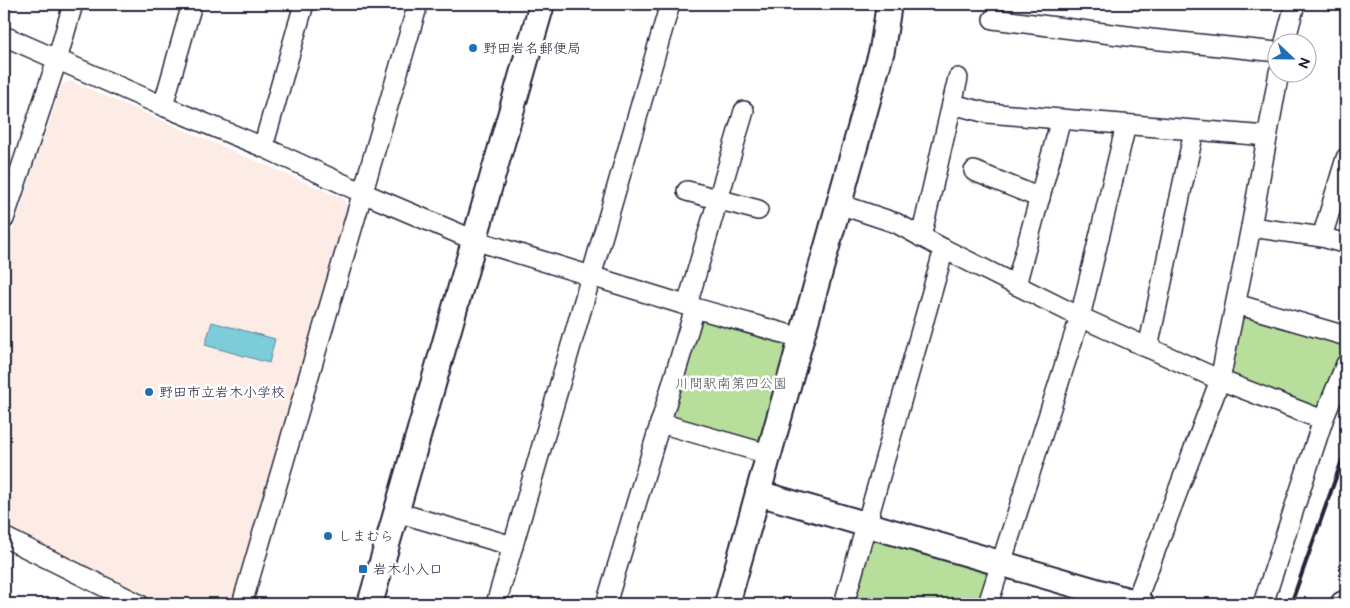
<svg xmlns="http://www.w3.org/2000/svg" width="1350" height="608" viewBox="0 0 1350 608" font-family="'Balsamiq Sans','Klee One',sans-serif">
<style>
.built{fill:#fcece5}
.green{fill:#b7de9a;stroke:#6c806a}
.water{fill:#7dccda;stroke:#59889a}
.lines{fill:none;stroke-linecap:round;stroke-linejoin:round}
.minor-casing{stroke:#22223b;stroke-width:22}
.tertiary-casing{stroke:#22223b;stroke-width:28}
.minor{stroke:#fff;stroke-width:19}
.tertiary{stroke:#fff;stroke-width:24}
.rail{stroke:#22223b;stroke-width:4}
.poi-dot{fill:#1f6fb2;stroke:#fff;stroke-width:2}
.labels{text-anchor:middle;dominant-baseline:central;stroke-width:5;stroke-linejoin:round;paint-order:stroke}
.poi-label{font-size:14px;fill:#22223b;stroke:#fff;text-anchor:start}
.park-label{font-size:14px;fill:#4f5a58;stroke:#fff}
</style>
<rect width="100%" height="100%" fill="#fff"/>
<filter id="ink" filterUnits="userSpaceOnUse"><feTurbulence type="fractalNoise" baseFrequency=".02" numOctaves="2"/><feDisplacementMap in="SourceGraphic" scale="10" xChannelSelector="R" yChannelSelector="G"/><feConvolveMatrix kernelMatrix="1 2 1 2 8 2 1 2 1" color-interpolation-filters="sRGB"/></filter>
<g filter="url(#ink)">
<!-- built -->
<path class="built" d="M70,81L342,198L349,209L233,604H158L4,528V256L62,85Z"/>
<!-- green -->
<g class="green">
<path d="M1242,310L1346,342V350L1320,411L1228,377Z"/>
<path d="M699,320L791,347L762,447L670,420Z"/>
<path d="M874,533L989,569L978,604H853Z"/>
</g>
<!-- water -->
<path class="water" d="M212,322L275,339L269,363L205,345Z"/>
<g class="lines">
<defs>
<g id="minor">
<path d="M993,19L1151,39L1278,52"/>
<path d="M4,36L163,106L263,147L363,193L474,240L695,308L801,338"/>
<path d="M1285,42L1295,4"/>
<path d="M952,104L987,113L1267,136"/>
<path d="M163,106L192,4"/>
<path d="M263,147L304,4"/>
<path d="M974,171L1040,198"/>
<path d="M687,191L758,210"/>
<path d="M839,204L896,223L944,249L1080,317L1220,380L1323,420"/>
<path d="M4,219L57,60L73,4"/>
<path d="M1251,227L1322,237L1346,244"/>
<path d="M921,237L958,78"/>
<path d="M1322,237L1346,158"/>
<path d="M1016,285L1061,119"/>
<path d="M1236,304L1346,336"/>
<path d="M687,305L744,111"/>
<path d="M1148,348L1194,131"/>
<path d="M660,423L768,454"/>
<path d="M396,512L513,546"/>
<path d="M4,537L139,604"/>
<path d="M242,604L418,4"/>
<path d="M496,604L670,4"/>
<path d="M606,604L695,308"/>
<path d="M844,604L944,249"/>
<path d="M988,604L1080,317L1126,125"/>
<path d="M1135,604L1220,380L1251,227L1279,72"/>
<path d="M1263,604L1323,420L1346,364"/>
</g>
<g id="tertiary">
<path d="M758,493L1141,604"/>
<path d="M370,604L542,4"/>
<path d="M727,604L882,50L889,4"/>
<path d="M1343,604L1346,603"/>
</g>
</defs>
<!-- minor casing -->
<use href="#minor" class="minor-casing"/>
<!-- tertiary casing -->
<use href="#tertiary" class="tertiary-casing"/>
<!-- minor -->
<use href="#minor" class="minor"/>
<!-- tertiary -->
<use href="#tertiary" class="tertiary"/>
<!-- rail -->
<path class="rail" d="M1291,604L1346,449"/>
</g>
</g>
<!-- markers -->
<g class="poi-dot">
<circle cx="473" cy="48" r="5"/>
<circle cx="149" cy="392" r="5"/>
<circle cx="328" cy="536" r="5"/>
<rect x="358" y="564" width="10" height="10" rx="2.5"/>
</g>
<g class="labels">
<!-- poi labels -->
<g class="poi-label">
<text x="483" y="48">野田岩名郵便局</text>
<text x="159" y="392">野田市立岩木小学校</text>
<text x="338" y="536">しまむら</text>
<text x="373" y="569">岩木小入口</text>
</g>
<!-- park labels -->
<g class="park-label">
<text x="731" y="383">川間駅南第四公園</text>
</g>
</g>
<!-- margin -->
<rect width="1350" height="608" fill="none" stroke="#fff" stroke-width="20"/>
<rect x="10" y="10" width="1330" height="588" fill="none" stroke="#22223b" stroke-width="2" filter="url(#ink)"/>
<!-- north arrow -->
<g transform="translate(1292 58) rotate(112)"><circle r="24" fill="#ffffff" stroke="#a7a7b1"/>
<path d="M0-4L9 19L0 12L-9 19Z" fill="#1f6fb2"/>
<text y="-8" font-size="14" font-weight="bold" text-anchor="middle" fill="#22223b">N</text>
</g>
</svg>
